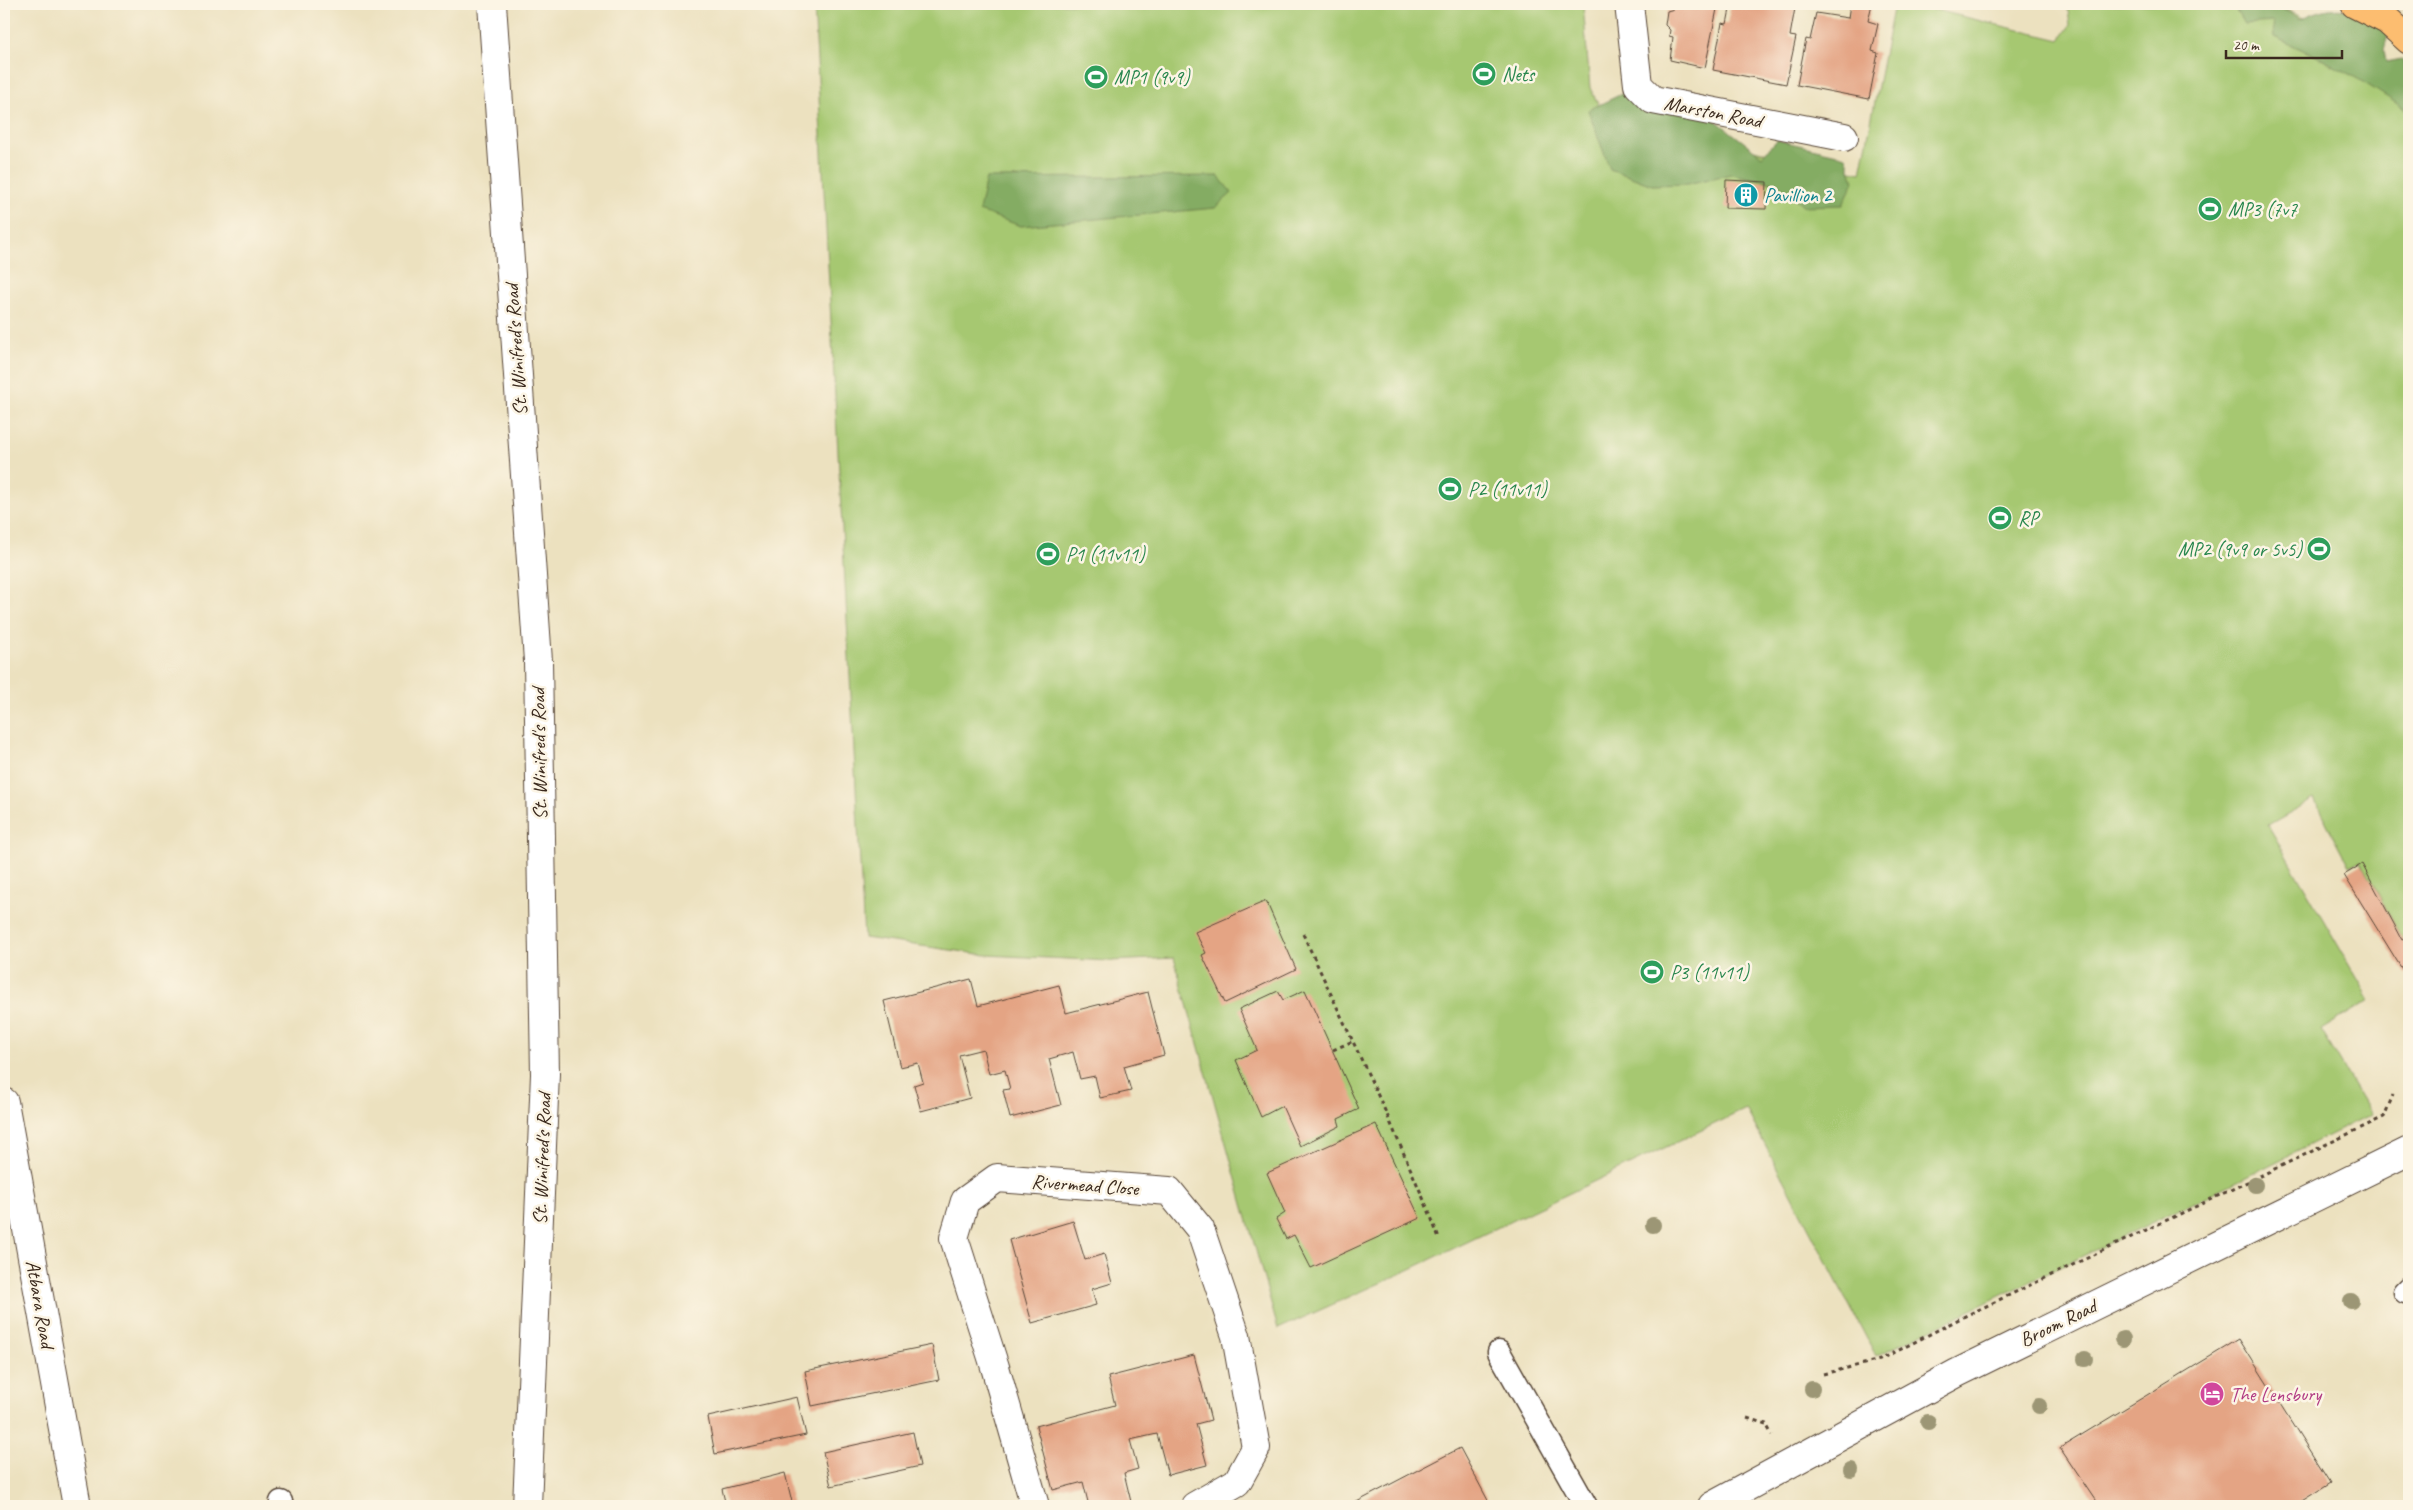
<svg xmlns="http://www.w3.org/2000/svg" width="2413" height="1510" viewBox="0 0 2413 1510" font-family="Caveat,sans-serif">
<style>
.green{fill:#a6c871;stroke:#707948}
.forest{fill:#84ac63;stroke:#606b40}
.building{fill:#e4a484}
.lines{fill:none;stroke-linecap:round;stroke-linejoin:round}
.service-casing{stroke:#564536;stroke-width:25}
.minor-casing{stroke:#564536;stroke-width:30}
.tertiary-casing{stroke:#564536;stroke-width:30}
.primary-casing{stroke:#564536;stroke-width:30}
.path{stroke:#564536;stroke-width:3;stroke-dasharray:4 4;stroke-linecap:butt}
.service{stroke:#fff;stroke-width:22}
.minor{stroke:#fff;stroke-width:28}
.tertiary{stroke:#fff;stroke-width:28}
.primary{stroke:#fcbd6f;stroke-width:28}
.tree{fill:#9c9674}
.labels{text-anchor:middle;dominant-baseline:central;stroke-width:5;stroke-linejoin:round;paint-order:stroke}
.leisure-label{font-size:20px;fill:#27864d;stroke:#fcf5e5;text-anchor:start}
.street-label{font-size:20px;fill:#3b2a1e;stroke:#fcf5e5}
.culture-label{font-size:20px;fill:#0d838f;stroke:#fcf5e5;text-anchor:start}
.hotel-label{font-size:20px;fill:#b23c85;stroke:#fcf5e5;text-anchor:start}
</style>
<rect width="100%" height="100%" fill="#fcf5e5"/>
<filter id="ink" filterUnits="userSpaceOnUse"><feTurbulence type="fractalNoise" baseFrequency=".02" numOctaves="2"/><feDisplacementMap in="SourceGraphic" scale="10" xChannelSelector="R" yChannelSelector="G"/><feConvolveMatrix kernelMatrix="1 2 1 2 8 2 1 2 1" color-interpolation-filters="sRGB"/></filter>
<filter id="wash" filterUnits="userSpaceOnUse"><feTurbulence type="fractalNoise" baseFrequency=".0096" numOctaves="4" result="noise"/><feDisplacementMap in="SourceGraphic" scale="20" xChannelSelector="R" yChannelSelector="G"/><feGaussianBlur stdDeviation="1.12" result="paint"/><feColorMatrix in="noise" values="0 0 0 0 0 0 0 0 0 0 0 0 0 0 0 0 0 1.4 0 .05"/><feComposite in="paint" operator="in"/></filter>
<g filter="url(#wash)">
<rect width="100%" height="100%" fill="#ece1bf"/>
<!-- green -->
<path class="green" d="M814,4H1583L1590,88L1605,118L1861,173L1894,4H1911L2060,40L2070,25L2067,4H2275L2344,38L2409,77V936L2402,939L2361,861L2349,866L2314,799L2268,825L2370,1000L2321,1030L2371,1114L2246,1177L1876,1356L1746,1109L1398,1275L1278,1329L1174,958L1110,961L986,955L864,938Z"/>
<!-- forest -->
<g class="forest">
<path d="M2232,4H2282V9L2301,19C2338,0 2354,9 2390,26L2384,51L2386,62L2402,59L2406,72H2409V107L2406,110C2365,81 2321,57 2274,37L2273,22L2244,24Z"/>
<path d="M1628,91L1684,96L1762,156L1777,140L1846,156L1854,181L1843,205L1804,206L1776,183L1731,174L1687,184L1652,185L1610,169L1588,110Z"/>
<path d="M1218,176L1232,193L1215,208L1021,226L979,211L986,178Z"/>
</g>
<g id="blocks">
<!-- building -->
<g class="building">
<path d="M1675,4H1718L1705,68L1670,60L1673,37L1669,36L1670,30L1665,25L1667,11L1674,9Z"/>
<path d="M1731,4H1772L1795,8L1790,36L1796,37L1786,84L1713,70L1722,23L1727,24Z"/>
<path d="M1850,4H1872L1868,21L1878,24L1872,51L1878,53L1869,99L1797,85L1806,39L1810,40L1816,13L1848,18Z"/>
<path d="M1726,180L1767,182L1766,209L1725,208Z"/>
<path d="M2362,864L2402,939L2409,936V972L2405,974L2344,875Z"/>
<path d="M1266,901L1296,969L1225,1003L1202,955L1206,953L1195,932Z"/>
<path d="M971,979L978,1006L1059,985L1066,1013L1148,992L1164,1055L1124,1066L1131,1091L1100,1098L1095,1076L1080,1079L1073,1052L1049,1059L1061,1105L1010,1118L1003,1090L1010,1089L1005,1070L989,1074L983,1049L959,1055L970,1098L921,1111L914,1085L923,1082L918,1063L900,1067L884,1001Z"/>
<path d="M1305,990L1359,1109L1338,1119L1340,1126L1300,1146L1282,1106L1261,1117L1236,1060L1257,1050L1239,1009L1278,991L1283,1000Z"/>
<path d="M1376,1124L1420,1218L1311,1268L1294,1235L1286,1239L1276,1219L1285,1213L1267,1173Z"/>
<path d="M1073,1221L1085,1260L1104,1254L1112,1283L1092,1289L1096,1305L1032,1323L1009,1240Z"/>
<path d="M2239,1339L2330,1483L2294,1506H2099L2060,1448Z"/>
<path d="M932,1345L939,1380L812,1406L805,1371Z"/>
<path d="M1194,1355L1211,1420L1196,1424L1207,1465L1168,1475L1157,1434L1130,1440L1138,1469L1124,1473L1132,1506H1089L1083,1482L1053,1490L1036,1426L1115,1405L1108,1377Z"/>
<path d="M797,1397L806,1435L715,1454L708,1417Z"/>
<path d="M913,1432L920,1466L831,1486L823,1452Z"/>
<path d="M1460,1448L1491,1506H1349Z"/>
<path d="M785,1473L793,1506H726L722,1489Z"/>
</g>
</g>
</g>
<g filter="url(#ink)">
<use href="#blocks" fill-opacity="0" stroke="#564536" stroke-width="1"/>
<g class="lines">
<defs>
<g id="service">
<path d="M2405,1292L2409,1288"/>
<path d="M1499,1352L1586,1506"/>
<path d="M281,1502L282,1506"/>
</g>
<g id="minor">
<path d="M492,4L538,661L545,1074L527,1506"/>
<path d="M1629,4L1638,85L1653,100L1844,137"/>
<path d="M4,1102L77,1506"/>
<path d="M1035,1506L995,1367L954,1238L965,1201L997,1178L1169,1191L1200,1229L1236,1336L1256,1448L1237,1482L1195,1506"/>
</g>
<path id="tertiary" d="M1712,1506L1957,1373L2409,1151"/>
<path id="primary" d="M2355,4L2387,20L2409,40"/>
</defs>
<!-- service casing -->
<use href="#service" class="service-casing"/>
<!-- minor casing -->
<use href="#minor" class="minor-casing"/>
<!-- tertiary casing -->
<use href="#tertiary" class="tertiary-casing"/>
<!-- primary casing -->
<use href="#primary" class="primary-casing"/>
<!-- path -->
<g class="path">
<path d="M1303,934L1388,1117L1430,1214L1439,1239"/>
<path d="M1333,1050L1353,1041"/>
<path d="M1823,1374L1880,1360L1961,1318L2384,1117L2393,1095"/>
<path d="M1747,1418L1766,1424L1772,1435"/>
</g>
<!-- service -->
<use href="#service" class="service"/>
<!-- minor -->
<use href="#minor" class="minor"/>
<!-- tertiary -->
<use href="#tertiary" class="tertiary"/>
<!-- primary -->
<use href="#primary" class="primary"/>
</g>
<!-- trees -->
<g class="tree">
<circle cx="2255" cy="1185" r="8"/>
<circle cx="1653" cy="1225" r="8"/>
<circle cx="2351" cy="1301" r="8"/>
<circle cx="2123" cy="1339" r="8"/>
<circle cx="2085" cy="1359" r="8"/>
<circle cx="1812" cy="1389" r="8"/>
<circle cx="2039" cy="1406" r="8"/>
<circle cx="1928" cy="1422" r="8"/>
<circle cx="1851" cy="1470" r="8"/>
</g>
</g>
<!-- icons -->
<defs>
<symbol id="stadium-disc" viewBox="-11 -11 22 22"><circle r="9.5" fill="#2e9e5b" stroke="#fcf5e5"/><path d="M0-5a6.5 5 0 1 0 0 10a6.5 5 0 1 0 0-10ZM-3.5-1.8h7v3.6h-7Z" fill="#fff"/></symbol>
<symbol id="building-disc" viewBox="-11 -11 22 22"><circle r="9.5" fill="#0f9aa8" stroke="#fcf5e5"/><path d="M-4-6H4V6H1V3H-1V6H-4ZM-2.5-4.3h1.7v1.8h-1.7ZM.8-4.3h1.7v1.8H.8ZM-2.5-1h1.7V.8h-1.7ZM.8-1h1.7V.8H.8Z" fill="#fff"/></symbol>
<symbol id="hotel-disc" viewBox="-11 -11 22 22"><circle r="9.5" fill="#d1479c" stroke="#fcf5e5"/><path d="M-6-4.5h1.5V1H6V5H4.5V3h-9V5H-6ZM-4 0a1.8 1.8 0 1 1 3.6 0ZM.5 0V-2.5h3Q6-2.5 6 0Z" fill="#fff"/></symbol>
</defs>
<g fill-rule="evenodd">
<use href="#stadium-disc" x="1470" y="60" width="28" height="28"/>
<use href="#stadium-disc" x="1082" y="63" width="28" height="28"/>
<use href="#building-disc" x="1732" y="181" width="28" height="28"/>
<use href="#stadium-disc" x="2196" y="195" width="28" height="28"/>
<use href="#stadium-disc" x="1436" y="475" width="28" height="28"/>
<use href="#stadium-disc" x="1986" y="504" width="28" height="28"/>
<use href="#stadium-disc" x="2305" y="535" width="28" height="28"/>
<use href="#stadium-disc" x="1034" y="540" width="28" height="28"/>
<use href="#stadium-disc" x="1638" y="958" width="28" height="28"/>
<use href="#hotel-disc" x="2198" y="1380" width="28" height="28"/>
</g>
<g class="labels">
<!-- leisure labels -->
<g class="leisure-label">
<text x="1502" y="74">Nets</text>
<text x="1114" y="77">MP1 (9v9)</text>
<text x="2228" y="209">MP3 (7v7</text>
<text x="1468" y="489">P2 (11v11)</text>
<text x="2018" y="518">RP</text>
<text x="2302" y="549" text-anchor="end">MP2 (9v9 or 5v5)</text>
<text x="1066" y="554">P1 (11v11)</text>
<text x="1670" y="972">P3 (11v11)</text>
</g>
<!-- street labels -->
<g class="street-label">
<text transform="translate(1713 112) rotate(11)">Marston Road</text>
<text transform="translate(516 350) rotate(-94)">St. Winifred's Road</text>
<text transform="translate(539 754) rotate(-91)">St. Winifred's Road</text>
<text transform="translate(542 1159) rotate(-88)">St. Winifred's Road</text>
<text transform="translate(1085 1185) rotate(4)">Rivermead Close</text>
<text transform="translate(40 1304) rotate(80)">Atbara Road</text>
<text transform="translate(2058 1323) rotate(-26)">Broom Road</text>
</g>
<!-- culture labels -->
<g class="culture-label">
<text x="1764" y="195">Pavillion 2</text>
</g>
<!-- hotel labels -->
<g class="hotel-label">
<text x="2230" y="1394">The Lensbury</text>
</g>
</g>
<!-- margin -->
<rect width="2413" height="1510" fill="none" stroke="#fcf5e5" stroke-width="20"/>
<!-- scale -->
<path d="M2226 50v8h116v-8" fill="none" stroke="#3b2a1e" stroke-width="2.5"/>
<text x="2233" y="50" font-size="15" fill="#3b2a1e" stroke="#fcf5e5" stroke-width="4" paint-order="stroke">20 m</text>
</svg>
